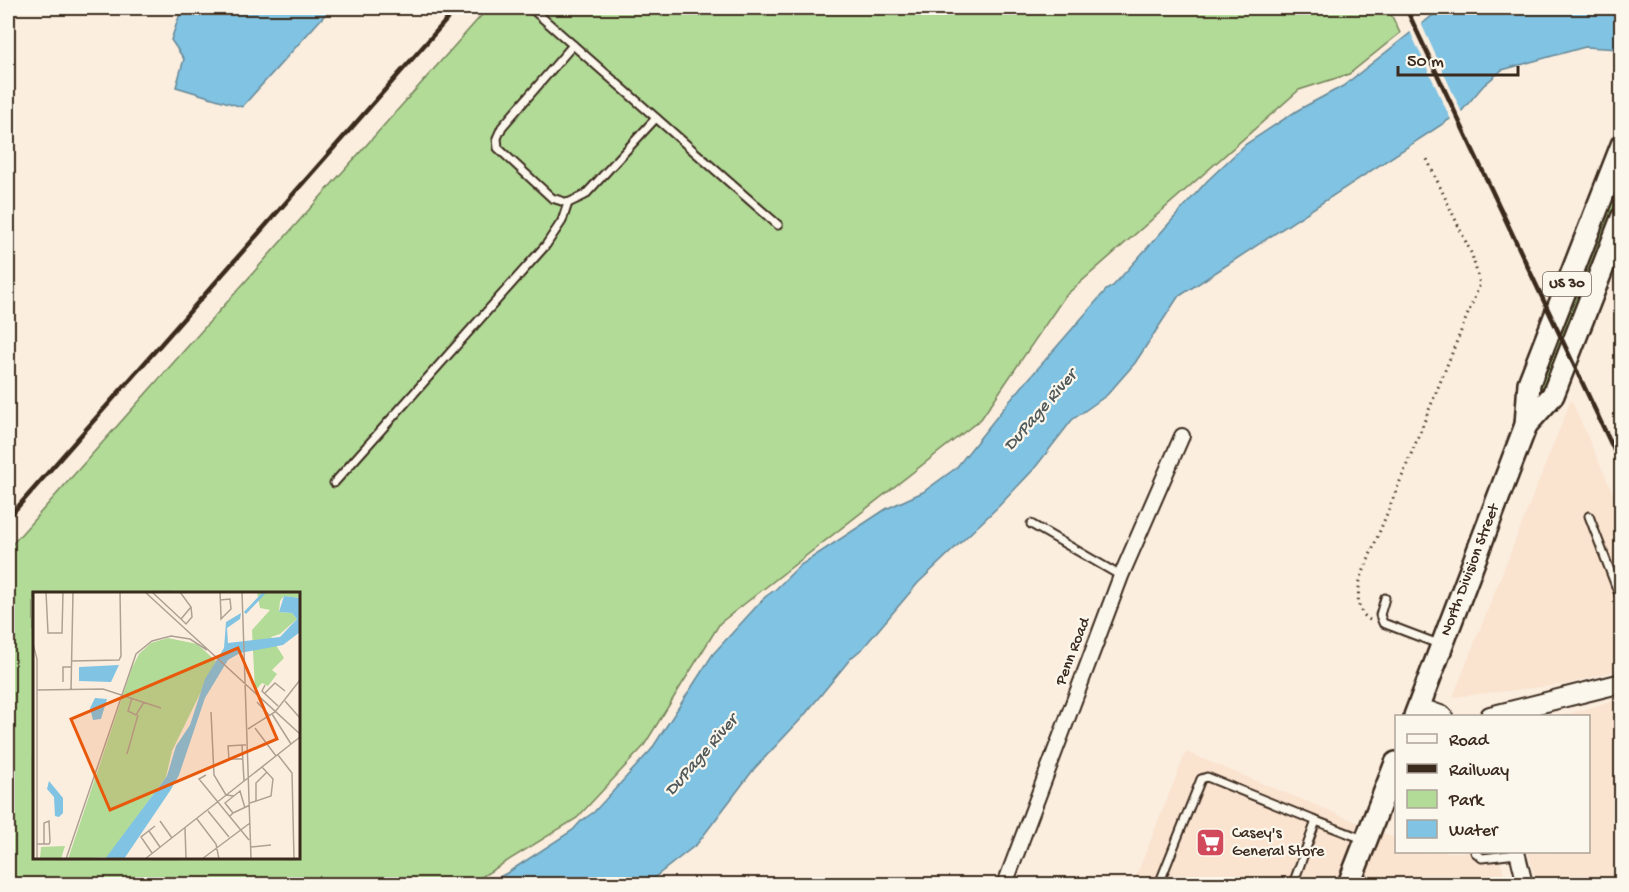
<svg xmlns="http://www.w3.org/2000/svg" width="1629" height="892" viewBox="0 0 1629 892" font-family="'Gochi Hand',sans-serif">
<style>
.built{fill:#fae3cf}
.green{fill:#b2db97;stroke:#76825a;stroke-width:1.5;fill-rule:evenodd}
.water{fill:#81c3e2;stroke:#658694;stroke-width:1.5}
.pier{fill:#fbeedf}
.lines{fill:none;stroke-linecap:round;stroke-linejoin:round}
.lane-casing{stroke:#3b2a1e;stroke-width:11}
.street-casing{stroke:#3b2a1e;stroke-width:18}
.secondary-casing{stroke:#3b2a1e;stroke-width:22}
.primary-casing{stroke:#3b2a1e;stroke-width:26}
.path{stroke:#3b2a1e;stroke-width:3;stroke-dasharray:1.5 4.5;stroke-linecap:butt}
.lane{stroke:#fbf7ec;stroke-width:7}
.street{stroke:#fbf7ec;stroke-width:14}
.secondary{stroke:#fbf7ec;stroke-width:18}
.primary{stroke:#fbf7ec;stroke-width:21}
.rail{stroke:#3b2a1e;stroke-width:4.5}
.labels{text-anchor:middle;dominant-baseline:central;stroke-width:4.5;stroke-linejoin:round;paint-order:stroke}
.shield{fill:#fbf7ec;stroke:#75685c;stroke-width:1.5}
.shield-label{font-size:15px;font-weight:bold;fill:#3b2a1e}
.street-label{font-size:16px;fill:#3b2a1e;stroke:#fbf7ec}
.poi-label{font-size:16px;fill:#3b2a1e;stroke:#fbf7ec;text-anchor:start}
.water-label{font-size:18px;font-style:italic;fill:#505859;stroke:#fbf7ec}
.inset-river{fill:none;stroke:#81c3e2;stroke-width:3}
.inset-road{fill:none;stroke:#aea092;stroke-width:1.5}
.view{fill:#e8590c;fill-opacity:0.15;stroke:#e8590c;stroke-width:3}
.inset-edge{fill:none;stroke:#3b2a1e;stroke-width:3}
</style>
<rect width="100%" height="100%" fill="#fbeedf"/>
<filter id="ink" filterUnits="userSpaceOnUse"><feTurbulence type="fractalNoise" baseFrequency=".0167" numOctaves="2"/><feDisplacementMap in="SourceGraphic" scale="12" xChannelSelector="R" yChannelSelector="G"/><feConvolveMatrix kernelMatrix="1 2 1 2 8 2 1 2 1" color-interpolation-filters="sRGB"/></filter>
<g filter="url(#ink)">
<!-- built -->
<g class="built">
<path d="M1571,400L1621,511V669L1567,684L1453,697Z"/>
<path d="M1621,699V884H1537L1528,852H1588V716H1561Z"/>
<path d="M1186,752L1393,837L1396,829V852H1498L1507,884H1133Z"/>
</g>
<!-- green -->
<g class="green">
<path d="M488,8H1388L1400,33L1349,74L1299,90L1065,296L981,419L720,623L643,747L577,818L470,884H8V549ZM34,594H298V858H34Z"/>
<path d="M1621,172V190L1543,389L1538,387Z"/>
</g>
<!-- water -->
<g class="water">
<path d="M182,8H331L242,107L176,87L184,59L171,40Z"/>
<path d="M1442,8H1621V49L1585,47L1502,70L1483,86L1461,112L1178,297L1135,363L1107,395L1072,420L1034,469L999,506L918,583L863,648L851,658L802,718L754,769L697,844L646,884H486L507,873L573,830L581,821L594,812L651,750L713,654L765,597L776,589L799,566L886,509L923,492L956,468L1007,404L1106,290L1113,286L1207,181L1246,144L1298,110L1343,86Z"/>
</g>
<!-- pier -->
<path class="pier" d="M1420,21L1463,115L1452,122L1409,29Z"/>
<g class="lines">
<defs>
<g id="lane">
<path d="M531,8L778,225"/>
<path d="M573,45L502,127L497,138L498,148L552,198L568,203L585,195L656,118"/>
<path d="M334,483L546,245L562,221L568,203"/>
<path d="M1589,516L1622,602"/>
<path d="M1031,524L1121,576"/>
<path d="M1385,598L1380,615L1383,623L1441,645"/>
<path d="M1475,852L1482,858L1517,854"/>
<path d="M1159,884L1201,779L1207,777L1316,821"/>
<path d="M1293,884L1316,821L1363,839"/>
<path d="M1615,884L1622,883"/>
</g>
<g id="street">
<path d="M1517,852L1525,884"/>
<path d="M1005,884L1121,576L1182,436"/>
</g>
<g id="secondary">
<path d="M1418,707L1443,716"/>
<path d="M1490,716L1622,683"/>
</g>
<g id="primary">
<path d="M1526,425L1553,395L1622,218"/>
<path id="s1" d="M1415,716L1526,425L1529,383L1622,145"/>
<path d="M1349,884L1396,763"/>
</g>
</defs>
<!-- lane casing -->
<use href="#lane" class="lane-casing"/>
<!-- street casing -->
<use href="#street" class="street-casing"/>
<!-- secondary casing -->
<use href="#secondary" class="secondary-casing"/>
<!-- primary casing -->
<use href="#primary" class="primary-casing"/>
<!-- path -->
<path class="path" d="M1370,620C1355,611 1358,596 1360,580L1480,284L1472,255L1426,157"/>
<!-- lane -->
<use href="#lane" class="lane"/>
<!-- street -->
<use href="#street" class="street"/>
<!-- secondary -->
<use href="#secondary" class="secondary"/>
<!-- primary -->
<use href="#primary" class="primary"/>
<!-- rail -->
<g class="rail">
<path d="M1406,8L1622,467"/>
<path d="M8,518L457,8"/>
</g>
</g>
</g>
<!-- icons -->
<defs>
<symbol id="supermarket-square" viewBox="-11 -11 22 22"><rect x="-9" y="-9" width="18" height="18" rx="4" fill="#d1495b" stroke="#fbf7ec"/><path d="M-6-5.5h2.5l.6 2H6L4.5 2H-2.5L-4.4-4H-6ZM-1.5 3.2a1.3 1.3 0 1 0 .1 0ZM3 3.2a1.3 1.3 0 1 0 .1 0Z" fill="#fff"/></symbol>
</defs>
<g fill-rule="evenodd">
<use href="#supermarket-square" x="1194" y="826" width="33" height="33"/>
</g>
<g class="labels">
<!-- shield labels -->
<rect class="shield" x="1543" y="272" width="48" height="24" rx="4.5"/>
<g class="shield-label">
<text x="1567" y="284">US 30</text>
</g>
<!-- street labels -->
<g class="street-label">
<text stroke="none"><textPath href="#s1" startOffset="156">North Division Street</textPath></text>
<text transform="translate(1074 652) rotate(-69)">Penn Road</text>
</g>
<!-- poi labels -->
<g class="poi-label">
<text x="1232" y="834">Casey's<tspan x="1232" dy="18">General Store</tspan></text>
</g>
<!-- water labels -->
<g class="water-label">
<text transform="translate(1041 411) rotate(-49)">DuPage River</text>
<text transform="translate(702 756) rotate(-49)">DuPage River</text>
</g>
</g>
<!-- overview -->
<g transform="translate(33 592)">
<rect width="267" height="267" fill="#fbeedf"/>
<path d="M224,0H267V6L251,4L247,9L246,20L259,21L264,27L247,42L238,45L251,66L239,78L244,82L235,94L229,91L222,99L219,38L237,18L227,16ZM135,46L164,52L183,69L139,159L133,185L75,265L35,267L99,76L106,62L118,51ZM32,254L28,267H7L8,255Z" fill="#b2db97"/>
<path d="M251,4L267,6V40L250,53L207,61L195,68L172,106L146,183L137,199L91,267H72L134,184L143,154L157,133L172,87L191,56L193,30L208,21L207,27L194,36L195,51L247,45L264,27L259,21L246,20ZM86,73L78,90L46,89V75ZM62,106L74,107L68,127L60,128L57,116ZM16,189L30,206V221L26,225L22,224L21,205L14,197Z" fill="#81c3e2"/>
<path class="inset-river" d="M212,21L231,1"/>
<path class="inset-road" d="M13,0L15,41H29L30,0M112,0L267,142M119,0L148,27M147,0L158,15L159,25L153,32L148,27L158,15M187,0L188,24V27L198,17L197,7L187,8M209,0L218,267M0,25V46M0,52L4,67V267M38,69L86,68L88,64L87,0H43M30,90V75H38M232,93L229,99L245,114M4,98L70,97L128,116M38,98L40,0M232,101L242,91L252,99M99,106L95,119L103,123L111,110M252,109L267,126M224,110L237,124M178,120L181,183L193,203L201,204M239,122L258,152M222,136L243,164M215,137L242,120L267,88M209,153L195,154L196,167H210M94,162L105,123M245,163L259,181L261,267M173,183L166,187L216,248M211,189L209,153H213M223,209V191L234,180M217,211L238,204L240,187L229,175M175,219L196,245M200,221L217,213M197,224L200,221L192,211L207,199L212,216M164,227L183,252L186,267M127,229L139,246M152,236L153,267M116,239L127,255M4,252H16L17,250L16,229L11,231V252M218,255L238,253M119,261L108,245L122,234M33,267L103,62L119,49L138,44L157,47L174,58M112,267L267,145M169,267L217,231"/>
<path class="view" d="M205,56L244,147L77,218L38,127Z"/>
<rect width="267" height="267" class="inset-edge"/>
</g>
<!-- margin -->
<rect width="1629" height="892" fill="none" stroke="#fbf7ec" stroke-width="30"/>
<rect x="15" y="15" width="1599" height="862" fill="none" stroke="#3b2a1e" stroke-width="2" filter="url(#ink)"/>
<!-- legend -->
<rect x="1395" y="715" width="195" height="138" fill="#fbf7ec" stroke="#aea59a" stroke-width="1.5"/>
<rect x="1407" y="734" width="30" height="9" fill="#fbf7ec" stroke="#aea59a" stroke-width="1.5"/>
<text x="1449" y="745" font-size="18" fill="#3b2a1e">Road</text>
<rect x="1407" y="764" width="30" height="9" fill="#3b2a1e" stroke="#aea59a" stroke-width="1.5"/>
<text x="1449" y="775" font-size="18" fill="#3b2a1e">Railway</text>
<rect x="1407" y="790" width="30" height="18" fill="#b2db97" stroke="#aea59a" stroke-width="1.5"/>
<text x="1449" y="805" font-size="18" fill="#3b2a1e">Park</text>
<rect x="1407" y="820" width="30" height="18" fill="#81c3e2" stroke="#aea59a" stroke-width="1.5"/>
<text x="1449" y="835" font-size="18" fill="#3b2a1e">Water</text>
<!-- scale -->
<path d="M1398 66v9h120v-9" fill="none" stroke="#3b2a1e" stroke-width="3"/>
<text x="1407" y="66" font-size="18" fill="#3b2a1e" stroke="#fbf7ec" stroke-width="4.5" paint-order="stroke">50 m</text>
</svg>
